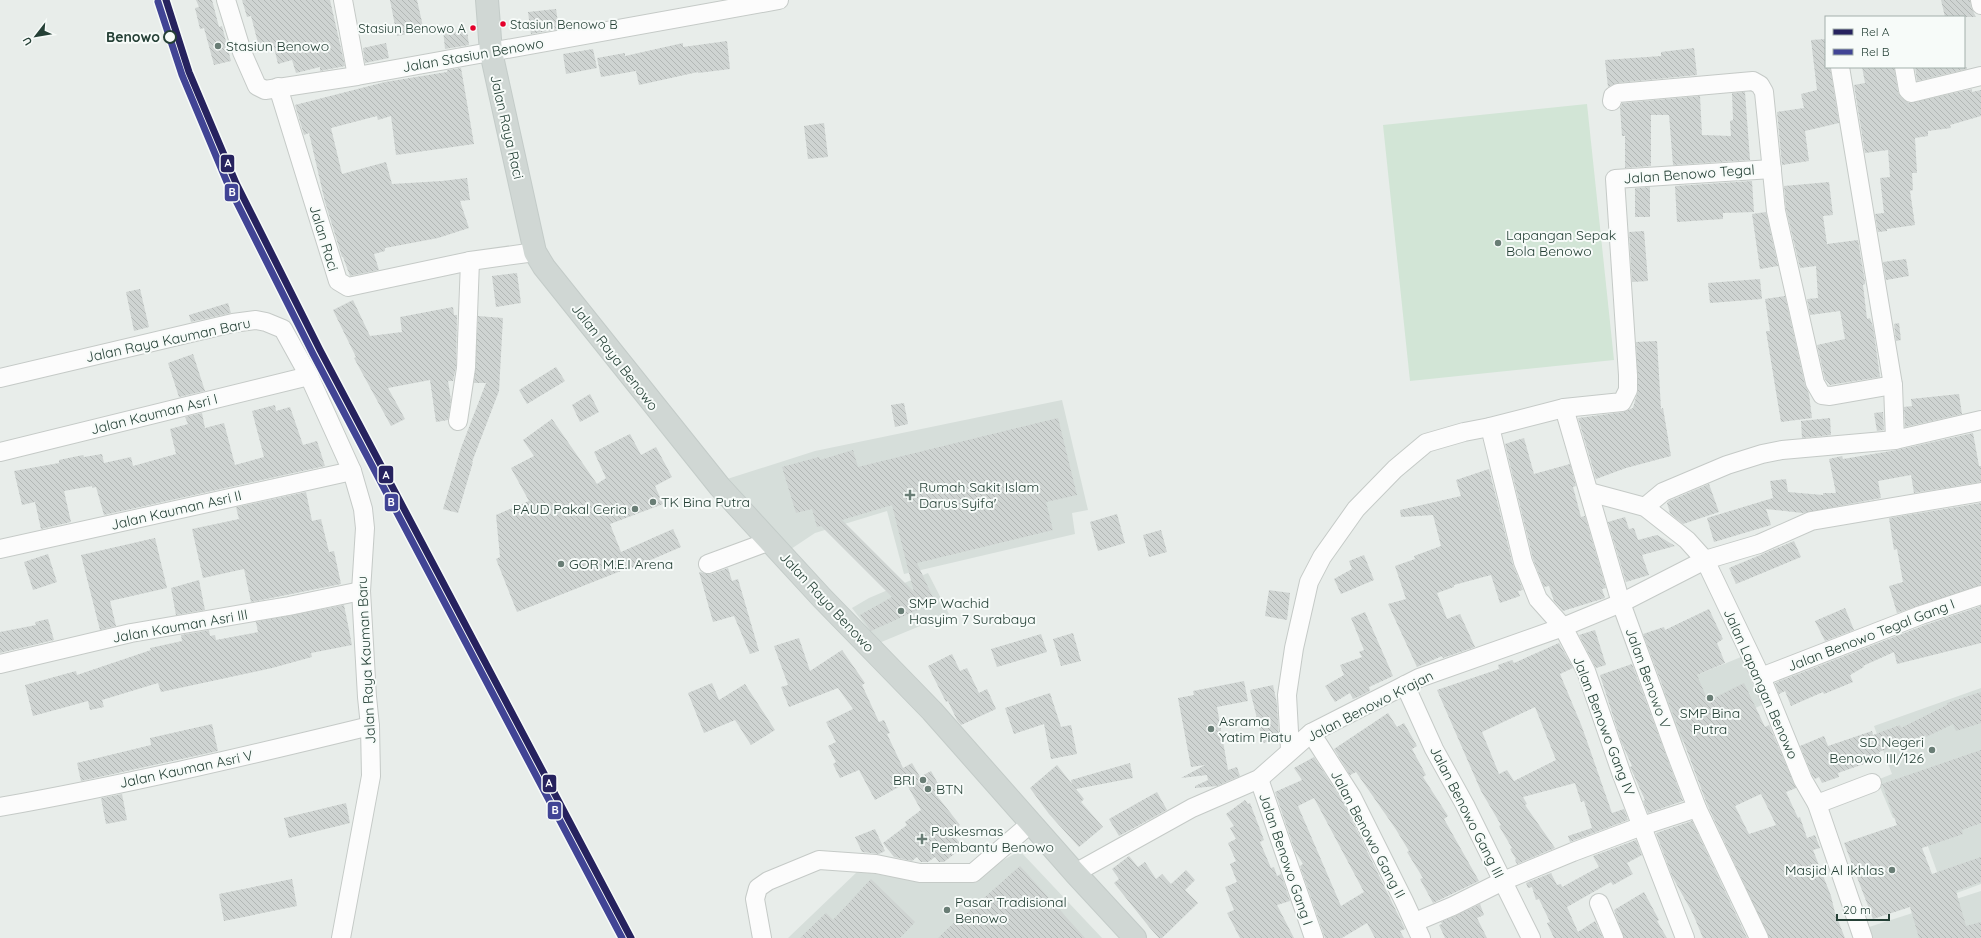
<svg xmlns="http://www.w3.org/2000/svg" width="1981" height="938" viewBox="0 0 1981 938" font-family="Quicksand,sans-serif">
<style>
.built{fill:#d6deda}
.pitch{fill:#d2e5d6}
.building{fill:url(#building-back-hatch);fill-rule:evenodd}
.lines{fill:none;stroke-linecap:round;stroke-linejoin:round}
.minor-casing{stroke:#c5cac7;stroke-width:20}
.major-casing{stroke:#c3cbc8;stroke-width:24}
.minor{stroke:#fcfcfc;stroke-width:18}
.major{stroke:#d0d7d4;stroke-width:22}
.rail-1-casing{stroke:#f7fbf9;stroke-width:10}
.rail-2-casing{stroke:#f7fbf9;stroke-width:10}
.rail-1{stroke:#26225e;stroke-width:7}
.rail-2{stroke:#414495;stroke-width:7}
.bus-dot{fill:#e4002b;stroke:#f7fbf9;stroke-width:1.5}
.stop-dot{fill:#f7fbf9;stroke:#254036;stroke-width:2}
.poi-dot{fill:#697d75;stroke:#f7fbf9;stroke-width:1.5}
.labels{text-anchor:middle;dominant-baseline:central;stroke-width:4;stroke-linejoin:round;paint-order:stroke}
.bus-label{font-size:13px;fill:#254036;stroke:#f7fbf9;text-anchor:start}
.stop-label{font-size:14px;font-weight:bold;fill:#254036;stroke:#f7fbf9;text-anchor:end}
.poi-label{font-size:14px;fill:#254036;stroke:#f7fbf9;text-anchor:start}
.street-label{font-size:14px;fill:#254036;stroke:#f7fbf9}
.line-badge{stroke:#f7fbf9;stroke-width:1.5}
.badge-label{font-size:11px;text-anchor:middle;font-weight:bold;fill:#fff}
</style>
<defs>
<pattern id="building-back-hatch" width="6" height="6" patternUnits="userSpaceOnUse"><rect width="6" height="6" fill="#cfd4d2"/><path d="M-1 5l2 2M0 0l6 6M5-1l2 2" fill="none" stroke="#b2b7b5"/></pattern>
</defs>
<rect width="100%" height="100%" fill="#e8edea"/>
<!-- built -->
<g class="built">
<path d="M1062,400L1088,510L1072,513L1075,534L904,574L887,511L815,533L785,553L724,480L815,451Z"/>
<path d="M928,573L949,614L879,643L852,608L869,598Z"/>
<path d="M1741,657L1762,705L1677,744L1658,691Z"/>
<path d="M1981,688V787L1893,818L1877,780L1892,774L1874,726Z"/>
<path d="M1981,798V884L1946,897L1920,824Z"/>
<path d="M1020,851L1102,938H788L858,871L918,881L976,875Z"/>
<path d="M1981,891V938H1872L1869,927Z"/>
</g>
<!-- pitch -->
<path class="pitch" d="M1587,104L1614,360L1410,381L1383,125Z"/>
<!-- building -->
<g class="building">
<path d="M196,0H212L219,27L222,26L231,61L214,65L204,28L200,29L195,8L199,7Z"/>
<path d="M242,0H330L345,66L320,71V67L296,73L292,60L278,64L273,43L259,47L251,16L247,17Z"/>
<path d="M390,0H417L424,31L397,36Z"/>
<path d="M1941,0H1970L1971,7L1976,17H1945Z"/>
<path d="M556,9L559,29L531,34L528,12Z"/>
<path d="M452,27L453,32L467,30L469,45L445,49L443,29Z"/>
<path d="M1826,39V67H1830L1839,123L1805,131L1809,161L1782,165L1777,112L1804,108L1801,94L1817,90L1811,40Z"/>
<path d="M727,41L730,69L698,73V72L639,85L636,71L601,77L597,58L625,53V56L683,43V47Z"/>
<path d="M386,43L389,58L365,63L363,48Z"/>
<path d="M1694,48L1697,75L1617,83L1608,87L1605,60L1661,56V52Z"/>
<path d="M593,49L597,68L566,74L563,54Z"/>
<path d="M1862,67H1894L1898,92L1901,97L1909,103L1972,89V92L1981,90V116L1950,125L1951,128L1928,131V136L1915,138L1917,173H1912L1913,190L1910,191L1915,225L1887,229V231L1878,232L1875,214L1884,213L1880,178L1890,177L1888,150L1865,153L1854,85L1865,83Z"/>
<path d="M1915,67H1967V69L1917,81Z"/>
<path d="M461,68L474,144L396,155L391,116L378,120L377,116L331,128L342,174L386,162L392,184L442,181L467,178L470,200L460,201L469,228L438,238L385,248V251L374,254L379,270L350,276L343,257H342L325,202L309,133L304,135L295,105L385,82L447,72V70Z"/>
<path d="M1745,92L1750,160L1673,165L1669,115H1651V166L1625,168V136H1622L1620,108L1622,103L1700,96L1702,135L1731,136L1730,121L1733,120L1732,93Z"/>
<path d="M824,123L828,157L808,159L804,126Z"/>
<path d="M1752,181L1754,212L1723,213V219L1677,222L1675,186Z"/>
<path d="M1829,182L1833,215L1823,216L1827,244L1858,240L1865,282V284L1863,285L1867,319L1870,318L1873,327L1880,377L1830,385L1825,379L1817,345L1845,339L1840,311L1810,315L1807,299L1818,298L1816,266L1800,268L1786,209L1784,186Z"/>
<path d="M1650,187V217H1635V188Z"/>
<path d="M1766,212L1778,266L1760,269L1752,214Z"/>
<path d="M1644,231L1648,281L1632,282L1629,232Z"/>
<path d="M1906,259L1909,276L1886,280L1883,262Z"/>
<path d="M517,273L521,303L496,307L492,276Z"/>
<path d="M1760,279L1762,299L1710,303L1708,283Z"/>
<path d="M140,289L149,327L134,331L126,292Z"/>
<path d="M1785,296L1805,385L1809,394L1812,418L1781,422L1766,331H1770L1765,299Z"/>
<path d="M353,300L370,336L402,332L400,317L453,307L454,315H457L456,367L453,381H448L451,400L448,420L436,422L430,380L388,388L405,419L391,426L354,358L356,357L333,310Z"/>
<path d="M228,303L231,313L191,322L189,315Z"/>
<path d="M478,316L503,318L499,391L472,462H473L458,513L443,509L461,448L486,383H474Z"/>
<path d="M1899,323L1901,340L1896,341L1894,324Z"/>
<path d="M1657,341L1661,409L1663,408L1671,456L1626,468L1596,479L1578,418L1623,412L1633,408L1638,390L1636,342Z"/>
<path d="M193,354L205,391L179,397L168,363Z"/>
<path d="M556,367L565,381L527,404L519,390Z"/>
<path d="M590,394L599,412L580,422L572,405Z"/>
<path d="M1959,394L1962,414L1905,427L1904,407L1912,406L1911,399Z"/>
<path d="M904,403L908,424L895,427L891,405Z"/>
<path d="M275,405L276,411L290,407L303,445L317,441L325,466L104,515L96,487L92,488V486L64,491L71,522L41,529L35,502L22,505L14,471L59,463V460L83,455L84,457L102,454L104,463L131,457L133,466L176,454L170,429L188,424L185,417L202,413L205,428L224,423L235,465L264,457L252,411Z"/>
<path d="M1883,412L1884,430L1877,431L1874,413Z"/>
<path d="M1058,418L1077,495L1046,502L1053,530L917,563L935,602L871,631L860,615L892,597L821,526L817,527L812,509L796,513L782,467L819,457L820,460L853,450L858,467ZM892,505L907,565L914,592L842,520Z"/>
<path d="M1830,418L1831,435L1802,438L1801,421Z"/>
<path d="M552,419L597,484L606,478L594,452L630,434L641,455L656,447L672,477L655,486L663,504L610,524L621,552L673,529L681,547L632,568L631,567L517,612L496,559L500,557L496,515L529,501L511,468L534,456L523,440Z"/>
<path d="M1973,433L1979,466H1981V482L1914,493L1911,475L1878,481L1881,498L1803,513L1766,509L1771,525L1714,542L1707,518L1773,498L1770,481L1786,479L1788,492L1823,495V493H1836L1829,459L1842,456L1843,459L1897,450Z"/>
<path d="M1524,438L1534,474L1570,464L1576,486L1573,487L1581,517L1585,516L1606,588L1602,589L1605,598L1563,611L1554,601L1549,586L1544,587L1533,559L1505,444Z"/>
<path d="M1489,469L1513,565L1523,590L1518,591L1520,596L1500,603L1491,575L1454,585V587L1437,593L1447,619L1460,614L1475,647L1443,658L1442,656L1417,667L1388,604L1406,599L1395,566L1415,559L1414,556L1441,546L1433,515L1401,517L1400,510L1461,496L1456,480Z"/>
<path d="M1709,484L1719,512L1683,524L1670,513L1667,503L1669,501Z"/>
<path d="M306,492L312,521L321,519L329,552L334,551L341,584L251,602L244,569L203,578L192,529L239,519L236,507Z"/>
<path d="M1981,503V585L1897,613L1889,586L1903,582L1897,549L1894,550L1889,518Z"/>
<path d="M1117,514L1125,543L1098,551L1090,522Z"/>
<path d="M1625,517L1629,529L1634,528L1638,540L1657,535L1675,546L1642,555L1649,575L1626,582L1608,522Z"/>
<path d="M1161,530L1167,552L1149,557L1143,535Z"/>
<path d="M155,538L167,588L110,601L116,626L100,630L81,555Z"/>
<path d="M1794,541L1801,557L1736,584L1729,568Z"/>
<path d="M48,554L57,582L33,590L24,562Z"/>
<path d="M1364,555L1374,580L1341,594L1334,579L1352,569L1349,561Z"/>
<path d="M728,568L732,581L738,579L759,651L750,654L734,616L713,622L699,572L711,574Z"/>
<path d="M199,580L205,610L176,615L171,588Z"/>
<path d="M1269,590L1290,593L1287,620L1265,616Z"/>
<path d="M344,605L352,645L311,653L312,657L272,668L161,692L158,683L102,700L104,707L90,710L88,701L33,716L25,685L76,671L77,675L151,650L150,648L182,641L181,635L209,630L210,636L215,635L216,640L258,632L256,622Z"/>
<path d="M1981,606V643L1897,664L1894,652L1863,666L1864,667L1850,675L1853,682L1824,694L1823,692L1791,706L1785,691L1779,694L1775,683L1925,625Z"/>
<path d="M1845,608L1854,630L1825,641L1815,621Z"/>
<path d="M1709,609L1723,639L1717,643L1725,663L1697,675L1708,701L1744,683L1765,727L1769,725L1796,788L1786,792L1798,818L1800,817L1807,838L1815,835L1820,848L1813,850L1831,896L1835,913L1845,938H1769L1707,804L1643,634L1664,627L1665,630ZM1761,794L1776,825L1749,834L1735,806Z"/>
<path d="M1365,612L1393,676L1369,687L1370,691L1358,697L1353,699L1350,693L1335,702L1325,686L1344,675L1340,665L1362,657L1359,652L1364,650L1351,618Z"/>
<path d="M48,619L54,640L0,653V632L36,625L35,622Z"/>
<path d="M1595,630L1606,665L1596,668L1579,635Z"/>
<path d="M1073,633L1081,661L1061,666L1053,639Z"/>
<path d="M1041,634L1047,652L997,667L991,649Z"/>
<path d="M799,638L810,671L842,650L865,683L862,685L879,722L884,720L890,733L887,734L903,768L912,763L920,777L931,771L941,789L934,792L960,825L951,832L963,847L944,862H939L935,857L928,862H921L917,857L912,861L894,857L883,843L907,825L905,822L921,810L906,783L875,800L859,770L840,778L833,764L836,762L828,746L836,742L826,722L853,709L838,688L789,707L781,687L788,685L774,646Z"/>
<path d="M1559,643L1573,668L1560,674L1582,727L1612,813L1624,809L1628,820L1570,842L1568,836L1592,828L1584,801L1581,802L1575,783L1523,797L1527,804L1525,805L1555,848L1517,864L1515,860L1516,859L1510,849L1512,848L1499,826L1501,825L1481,791L1437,690L1499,669L1498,665L1512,660L1514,663ZM1535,707L1556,760L1514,781L1507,770L1499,774L1482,732Z"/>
<path d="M952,654L960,671L967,668L979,693L987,689L996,709L961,725L957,720L948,701L946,702L928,666Z"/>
<path d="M1632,664L1683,801L1648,813L1643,801L1645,800L1632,771L1630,767L1632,766L1621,741L1600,675Z"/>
<path d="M1244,681L1248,701L1217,707L1228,770L1237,767L1240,776L1217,786L1195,788V786L1208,780L1207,775L1181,778L1205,765L1191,767L1178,698L1194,695L1193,691Z"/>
<path d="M712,683L719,700L745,684L775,730L751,745L735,720L704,733L688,693Z"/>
<path d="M1273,685L1277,704L1279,739L1263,743L1250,690Z"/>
<path d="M1981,692V723L1956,731L1953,724L1926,737V735L1879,752L1881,758L1838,773L1839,777L1822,783L1819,777L1815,779L1812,775L1800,746L1824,736L1828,746L1872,731L1873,735L1900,725L1901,728L1947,705V703Z"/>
<path d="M1050,693L1061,727L1071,725L1077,754L1051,759L1044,724L1014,734L1005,708Z"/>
<path d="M1388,713L1397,727L1404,723L1417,746L1412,749L1426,775L1423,777L1448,816L1444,819L1479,881L1433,903L1420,879L1423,878L1407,852L1409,851L1395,828L1356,772L1350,775L1334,749Z"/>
<path d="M212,724L218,751L81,781L77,763L151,745L150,738Z"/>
<path d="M1981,750V823L1962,830L1963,834L1922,848L1932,874L1981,857V882L1956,891L1966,926L1981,922V938H1919L1910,907L1873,919L1844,843L1897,825L1882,784Z"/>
<path d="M1314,757L1343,802L1367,851L1405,929L1400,931L1404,938H1375L1367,923L1342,938H1325L1300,866L1303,864L1295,851L1275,792L1302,780L1294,768ZM1314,798L1364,892L1341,906L1298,806Z"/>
<path d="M1130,763L1133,778L1076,789L1084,799L1081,802L1103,827L1079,847L1049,814L1030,788L1057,765L1072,784L1071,780Z"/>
<path d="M1157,792L1167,810L1119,836L1109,819Z"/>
<path d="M122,794L127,820L106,824L101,798Z"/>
<path d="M1245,800L1248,804L1250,803L1264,840L1260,842L1271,868L1274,867L1277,876L1281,874L1290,901L1277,905L1294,938H1240L1227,913L1234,910L1225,887L1237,882L1230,864L1236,861L1228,843L1236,839L1230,828L1234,826L1226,814Z"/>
<path d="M346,803L350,823L289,838L284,818Z"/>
<path d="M1692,821L1747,938H1703L1693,914L1672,876L1656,833Z"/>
<path d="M875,829L885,851L879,854L862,852L855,837Z"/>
<path d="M1636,840L1642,855L1627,863L1633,874L1613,885L1611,882L1567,907L1578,932L1595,921L1603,938H1554L1547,923L1550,922L1539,899L1536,900L1532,887L1528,888L1526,883L1551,873L1557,885L1561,884L1562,887L1599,867L1593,856Z"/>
<path d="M1129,856L1138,867L1145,862L1156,879L1162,874L1171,884L1186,870L1195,880L1185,890L1198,903L1162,938H1159L1150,928L1114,883L1119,879L1112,869Z"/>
<path d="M1020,866L1085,938H938L957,920L958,921Z"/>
<path d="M292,879L297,906L224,921L219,894Z"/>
<path d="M871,879L915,922L900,938H800L826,913L833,920Z"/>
<path d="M1644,892L1659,920L1657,921L1667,938H1624L1614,910Z"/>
<path d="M1480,904L1484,915L1477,918L1487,938H1445L1439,925L1442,924L1441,922Z"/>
</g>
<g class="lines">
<defs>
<g id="minor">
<path d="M226,0L242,52L257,86L265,90L357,76L779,0"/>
<path d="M343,0L357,76"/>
<path d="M1980,0L1981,5"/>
<path d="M1840,67L1893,385L1895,440"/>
<path d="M1904,67L1908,90L1911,93L1981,76"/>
<path d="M278,87L338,281L348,287L470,261L535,252"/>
<path d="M1612,101L1613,96L1618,93L1753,81L1760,85L1764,92L1776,211L1815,383L1822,395L1830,396L1893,385"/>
<path d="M0,378L233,323L256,320L266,322L283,329L309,376L352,471L363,509L365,528L361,591L367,697L370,726L371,776L341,938"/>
<path d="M1564,408L1621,603L1675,751L1697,808L1759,938"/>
<path d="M458,421L466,368L470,261"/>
<path d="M1490,427L1523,562L1538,599L1563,627L1586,671L1622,775L1685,938"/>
<path d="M0,452L309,376"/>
<path d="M1589,492L1645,507L1687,540L1705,560L1761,677L1803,780L1817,804L1863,938"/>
<path d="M1645,507L1663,492L1727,465L1762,454L1782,450L1895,440L1981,420"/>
<path d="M0,549L352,471"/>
<path d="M708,564L770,541"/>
<path d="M0,664L131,633L289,606L361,591"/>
<path d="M1761,677L1921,615L1981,595"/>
<path d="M1405,685L1434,749L1465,805L1531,938"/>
<path d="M1311,733L1352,797L1404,901L1421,938"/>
<path d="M1290,750L1287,695L1294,648L1309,582L1322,557L1356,509L1395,469L1426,443L1464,432L1490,427L1564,408L1622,402L1628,390V375L1615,179L1772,169"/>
<path d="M1259,779L1314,938"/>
<path d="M1817,804L1872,783"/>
<path d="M0,807C124,785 247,756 370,726"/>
<path d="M1075,873L1192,808L1259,779L1311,733L1419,678L1563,627L1621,603L1705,560L1759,544L1811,521L1981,492"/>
<path d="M1599,903L1614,938"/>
<path d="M1415,922L1453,906L1503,881L1573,852L1642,826L1697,808"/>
<path d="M762,938L755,899L758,888L768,881L819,860L876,864L920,873H973L1030,824"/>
</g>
<path id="major" d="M487,0L491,52L535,252L544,267L720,487L822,598L932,711L1075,873L1135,938"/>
</defs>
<!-- minor casing -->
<use href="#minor" class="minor-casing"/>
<!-- major casing -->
<use href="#major" class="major-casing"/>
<!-- minor -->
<use href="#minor" class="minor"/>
<!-- major -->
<use href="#major" class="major"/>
<defs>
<path id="rail-1" d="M166,0L189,72L236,183L320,350L631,938"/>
<path id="rail-2" d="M158,2L182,75L229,187L313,354L622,938"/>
</defs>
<!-- rail-1 casing -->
<use href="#rail-1" class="rail-1-casing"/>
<!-- rail-2 casing -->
<use href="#rail-2" class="rail-2-casing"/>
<!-- rail-1 -->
<use href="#rail-1" class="rail-1"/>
<!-- rail-2 -->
<use href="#rail-2" class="rail-2"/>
</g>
<!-- markers -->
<g class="bus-dot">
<circle cx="503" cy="24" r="3.5"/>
<circle cx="473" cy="28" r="3.5"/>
</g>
<circle class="stop-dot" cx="170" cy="37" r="6"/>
<g class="poi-dot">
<circle cx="218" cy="46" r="4"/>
<circle cx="1498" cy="243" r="4"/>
<path d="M908 489h4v4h4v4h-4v4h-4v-4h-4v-4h4z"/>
<circle cx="653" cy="502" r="4"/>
<circle cx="635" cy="509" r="4"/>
<circle cx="561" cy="564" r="4"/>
<circle cx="901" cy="611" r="4"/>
<circle cx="1710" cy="698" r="4"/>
<circle cx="1211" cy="729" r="4"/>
<circle cx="1932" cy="750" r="4"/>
<circle cx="923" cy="780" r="4"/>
<circle cx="928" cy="789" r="4"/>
<path d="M920 833h4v4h4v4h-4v4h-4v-4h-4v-4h4z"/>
<circle cx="1892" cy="870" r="4"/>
<circle cx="947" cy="910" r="4"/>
</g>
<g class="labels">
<!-- bus labels -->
<g class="bus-label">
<text x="510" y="24">Stasiun Benowo B</text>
<text x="466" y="28" text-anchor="end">Stasiun Benowo A</text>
</g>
<!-- stop labels -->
<g class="stop-label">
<text x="160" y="37">Benowo</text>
</g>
<!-- poi labels -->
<g class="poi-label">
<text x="226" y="46">Stasiun Benowo</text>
<text x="1506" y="235">Lapangan Sepak<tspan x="1506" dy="16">Bola Benowo</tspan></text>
<text x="919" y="487">Rumah Sakit Islam<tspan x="919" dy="16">Darus Syifa'</tspan></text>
<text x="661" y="502">TK Bina Putra</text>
<text x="627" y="509" text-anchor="end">PAUD Pakal Ceria</text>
<text x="569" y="564">GOR M.E.I Arena</text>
<text x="909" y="603">SMP Wachid<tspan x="909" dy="16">Hasyim 7 Surabaya</tspan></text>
<text x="1710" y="713" text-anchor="middle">SMP Bina<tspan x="1710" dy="16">Putra</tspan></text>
<text x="1219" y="721">Asrama<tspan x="1219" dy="16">Yatim Piatu</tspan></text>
<text x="1924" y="742" text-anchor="end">SD Negeri<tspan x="1924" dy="16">Benowo III/126</tspan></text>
<text x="915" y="780" text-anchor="end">BRI</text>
<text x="936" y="789">BTN</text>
<text x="931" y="831">Puskesmas<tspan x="931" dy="16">Pembantu Benowo</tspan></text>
<text x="1884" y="870" text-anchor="end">Masjid Al Ikhlas</text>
<text x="955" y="902">Pasar Tradisional<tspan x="955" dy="16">Benowo</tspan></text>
</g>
<!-- street labels -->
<g class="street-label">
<text transform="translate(473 55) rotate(-10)">Jalan Stasiun Benowo</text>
<text transform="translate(507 127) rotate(77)">Jalan Raya Raci</text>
<text transform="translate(1689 174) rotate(-4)">Jalan Benowo Tegal</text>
<text transform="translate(324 238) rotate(73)">Jalan Raci</text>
<text transform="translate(168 340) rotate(-12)">Jalan Raya Kauman Baru</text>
<text transform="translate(615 357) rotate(52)">Jalan Raya Benowo</text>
<text transform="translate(154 414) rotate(-14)">Jalan Kauman Asri I</text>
<text transform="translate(176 510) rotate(-13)">Jalan Kauman Asri II</text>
<text transform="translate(827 602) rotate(47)">Jalan Raya Benowo</text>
<text transform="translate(180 626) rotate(-10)">Jalan Kauman Asri III</text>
<text transform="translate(1871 635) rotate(-21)">Jalan Benowo Tegal Gang I</text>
<text transform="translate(366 660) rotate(-93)">Jalan Raya Kauman Baru</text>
<text transform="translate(1648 678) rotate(70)">Jalan Benowo V</text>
<text transform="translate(1761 684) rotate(66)">Jalan Lapangan Benowo</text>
<text transform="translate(1370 706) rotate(-27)">Jalan Benowo Krajan</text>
<text transform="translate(1604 726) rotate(69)">Jalan Benowo Gang IV</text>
<text transform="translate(186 769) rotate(-12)">Jalan Kauman Asri V</text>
<text transform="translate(1467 812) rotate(63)">Jalan Benowo Gang III</text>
<text transform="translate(1368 834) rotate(62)">Jalan Benowo Gang II</text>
<text transform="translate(1286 859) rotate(71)">Jalan Benowo Gang I</text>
</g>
</g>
<g class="line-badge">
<rect x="220" y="154" width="15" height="19" rx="4" fill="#26225e"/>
<rect x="224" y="183" width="15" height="19" rx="4" fill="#414495"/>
<rect x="378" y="465" width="16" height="19" rx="4" fill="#26225e"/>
<rect x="384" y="493" width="15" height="19" rx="4" fill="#414495"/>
<rect x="542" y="774" width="15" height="19" rx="4" fill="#26225e"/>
<rect x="547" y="801" width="15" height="19" rx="4" fill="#414495"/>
</g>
<g class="badge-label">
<text x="228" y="167">A</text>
<text x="232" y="196">B</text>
<text x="386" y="479">A</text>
<text x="391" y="506">B</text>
<text x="549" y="787">A</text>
<text x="555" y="814">B</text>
</g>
<!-- legend -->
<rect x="1825" y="16" width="140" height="52" fill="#f7fbf9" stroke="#a3b0ab"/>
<rect x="1833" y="29" width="20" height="6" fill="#26225e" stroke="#a3b0ab"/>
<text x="1861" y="36" font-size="12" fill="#254036">Rel A</text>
<rect x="1833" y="49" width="20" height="6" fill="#414495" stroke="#a3b0ab"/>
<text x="1861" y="56" font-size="12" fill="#254036">Rel B</text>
<!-- north arrow -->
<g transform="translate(36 36) rotate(239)" stroke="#f7fbf9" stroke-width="3" paint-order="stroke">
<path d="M0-3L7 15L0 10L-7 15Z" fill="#254036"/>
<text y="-6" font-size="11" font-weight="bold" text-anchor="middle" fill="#254036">U</text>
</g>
<!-- scale -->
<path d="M1837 914v6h52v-6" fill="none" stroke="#254036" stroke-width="2"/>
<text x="1843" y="914" font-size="12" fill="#254036" stroke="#f7fbf9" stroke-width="3" paint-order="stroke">20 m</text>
</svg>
